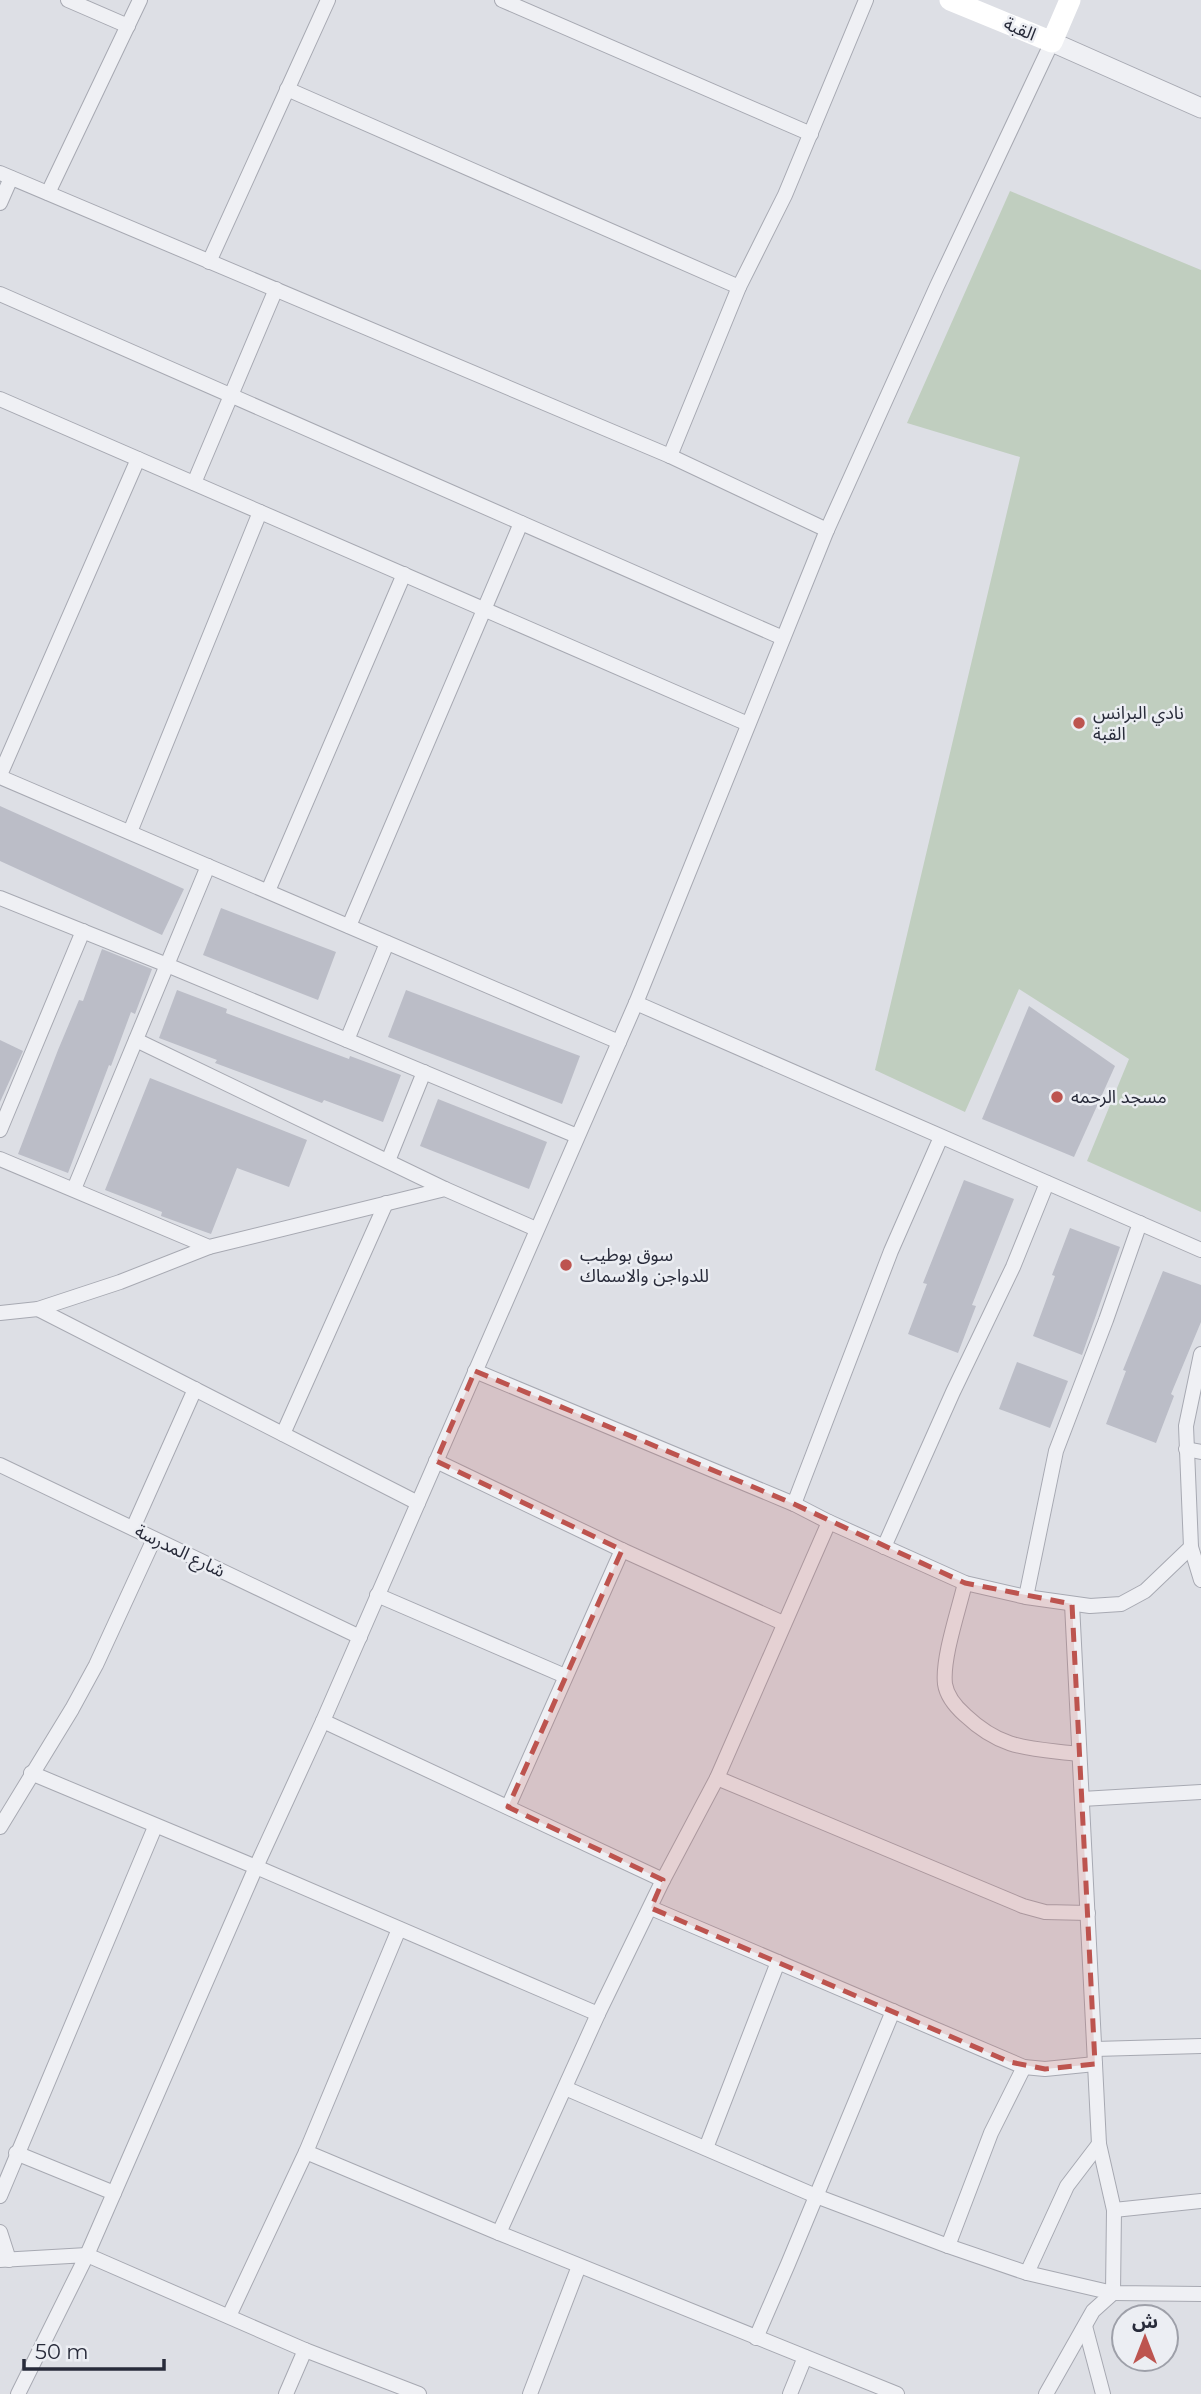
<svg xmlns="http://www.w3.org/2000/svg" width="1201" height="2394" viewBox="0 0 1201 2394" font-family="Montserrat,'Noto Sans Arabic',sans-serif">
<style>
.green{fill:#c0cebf}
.building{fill:#bbbdc7}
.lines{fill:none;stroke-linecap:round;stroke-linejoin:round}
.minor-casing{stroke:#a7a9b2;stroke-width:16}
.tertiary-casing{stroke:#a7a9b2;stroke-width:21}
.minor{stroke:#eff0f4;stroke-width:14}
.tertiary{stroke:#eff0f4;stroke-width:19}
.secondary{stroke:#fff;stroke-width:21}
.marked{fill:#bd544f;fill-opacity:0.2;stroke:#bd544f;stroke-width:5;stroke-dasharray:14 9;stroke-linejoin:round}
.poi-dot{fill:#bd544f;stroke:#eceef3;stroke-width:2.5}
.labels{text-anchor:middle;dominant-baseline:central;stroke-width:5;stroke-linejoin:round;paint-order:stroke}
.street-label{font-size:18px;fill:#282b3a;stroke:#eceef3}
.poi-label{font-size:18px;fill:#282b3a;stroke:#eceef3;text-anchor:start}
</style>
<rect width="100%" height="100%" fill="#dddfe5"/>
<!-- green -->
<path class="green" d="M1010,191L1201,270V1212L1087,1161L1129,1059L1019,989L965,1112L875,1070L1020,457L907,423Z"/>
<!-- building -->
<g class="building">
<path d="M0,806L184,889L162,935L0,861Z"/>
<path d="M221,908L336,952L318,1000L203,955Z"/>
<path d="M102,949L152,969L135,1014L131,1012L111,1066L109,1065L68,1173L18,1154L58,1050L79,1000L83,1001Z"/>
<path d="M177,990L227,1009L226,1013L290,1037L349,1059L350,1056L401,1075L383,1122L324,1100L322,1103L266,1082L215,1063L217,1060L159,1038Z"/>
<path d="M406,990L580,1056L562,1104L388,1037Z"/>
<path d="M1029,1006L1115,1066L1074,1157L982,1119Z"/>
<path d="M0,1040L23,1051L0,1102Z"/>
<path d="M150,1078L307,1140L289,1187L237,1168L211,1234L161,1216L162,1212L105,1190Z"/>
<path d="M438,1099L547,1142L529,1189L420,1146Z"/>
<path d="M964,1180L1014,1199L972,1305L976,1306L958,1353L908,1334L927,1284L923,1283Z"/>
<path d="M1070,1228L1120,1247L1082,1355L1033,1336L1055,1276L1052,1275Z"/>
<path d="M1163,1271L1201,1285V1322L1171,1394L1174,1396L1156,1443L1106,1424L1126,1371L1123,1370Z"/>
<path d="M1017,1362L1068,1381L1050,1428L999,1409Z"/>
</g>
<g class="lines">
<defs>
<g id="minor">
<path d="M68,0L128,26"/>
<path d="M502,0L811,134"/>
<path d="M287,89L739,287"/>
<path d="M0,173L670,456L827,530"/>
<path d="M48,193L140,0"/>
<path d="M0,203L11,178"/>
<path d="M209,262L328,0"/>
<path d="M0,294L783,638"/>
<path d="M0,399L748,724"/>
<path d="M670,456L739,287L785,195L866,0"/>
<path d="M194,483L276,289"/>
<path d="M0,775L138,459"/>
<path d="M0,777L619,1042"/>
<path d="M130,832L260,512"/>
<path d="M268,891L404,574"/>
<path d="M0,898L167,965L577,1136"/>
<path d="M349,926L521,523"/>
<path d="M636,1003L1201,1250"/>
<path d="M136,1040L445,1189"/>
<path d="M347,1040L387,943"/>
<path d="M0,1130L83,931"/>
<path d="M0,1159L209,1247L445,1189L536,1229"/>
<path d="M388,1161L424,1072"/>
<path d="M74,1189L208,866"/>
<path d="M38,1309L418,1503"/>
<path d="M0,1313L38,1309L120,1282L209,1247"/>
<path d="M1201,1354L1186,1426L1191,1547L1201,1580"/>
<path d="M283,1434L386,1203"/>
<path d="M1186,1449L1201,1452"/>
<path d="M436,1461L622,1550L783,1623"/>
<path d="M0,1465L360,1637"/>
<path d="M794,1504L891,1251L941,1137"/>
<path d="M829,1522L965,1583L1026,1597L1090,1606L1121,1604L1145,1591L1191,1547"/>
<path d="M133,1528L195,1389"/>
<path d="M884,1547L953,1392L1013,1267L1047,1183"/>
<path d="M965,1583C959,1609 942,1658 945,1684C947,1697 956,1707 965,1715C1003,1751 1031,1748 1079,1754"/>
<path d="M377,1595L565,1676"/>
<path d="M1026,1597L1056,1451L1106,1320L1140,1223"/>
<path d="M323,1721L663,1880"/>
<path d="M31,1773L256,1867L598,2014L663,1880L717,1778L829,1522L794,1504L475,1371"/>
<path d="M717,1778L1023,1906L1045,1912L1088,1913"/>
<path d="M1082,1799L1201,1792"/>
<path d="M508,1807L622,1550"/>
<path d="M0,1827L72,1709L96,1665L154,1539"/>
<path d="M651,1908L1024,2067L1045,2069L1095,2064"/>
<path d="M1095,2049L1201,2046"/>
<path d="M565,2088L816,2196L948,2246L1027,2273L1113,2293L1201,2294"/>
<path d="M706,2148L778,1962"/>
<path d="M306,2152L499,2233L897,2394"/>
<path d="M16,2153L114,2193"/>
<path d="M0,2196L155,1827"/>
<path d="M1114,2210L1201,2201"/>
<path d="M0,2232L9,2260"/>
<path d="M499,2233L598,2014"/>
<path d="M948,2246L991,2133L1024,2067"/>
<path d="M0,2260L87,2255L18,2394"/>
<path d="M1027,2273L1067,2186L1099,2144"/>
<path d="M229,2316L306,2152L399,1929"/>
<path d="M1085,2326L1103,2394"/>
<path d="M756,2338L788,2264L893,2011"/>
<path d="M286,2394L305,2350"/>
<path d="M419,2394L305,2350L87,2255L256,1867L323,1721L636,1003L827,530L937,286L1052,42"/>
<path d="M530,2394L579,2266"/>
<path d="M790,2394L805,2357"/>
<path d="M1046,2394L1093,2311L1113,2293L1114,2210L1099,2144L1072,1604"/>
</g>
<path id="tertiary" d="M1052,42L1201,108"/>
</defs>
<!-- minor casing -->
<use href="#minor" class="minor-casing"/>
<!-- tertiary casing -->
<use href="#tertiary" class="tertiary-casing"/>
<!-- minor -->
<use href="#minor" class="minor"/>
<!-- tertiary -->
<use href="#tertiary" class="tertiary"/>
<!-- secondary -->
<path class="secondary" d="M950,0L1052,42L1070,0"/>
</g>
<!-- marked area -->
<path class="marked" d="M475,1371L794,1504L965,1583L1072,1604L1095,2064L1045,2069L1010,2062L651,1908L663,1880L508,1807L622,1550L436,1461Z"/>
<!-- markers -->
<g class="poi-dot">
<circle cx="1079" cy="723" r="7"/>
<circle cx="1057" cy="1097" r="7"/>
<circle cx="566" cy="1265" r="7"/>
</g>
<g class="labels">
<!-- street labels -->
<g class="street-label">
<text transform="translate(1020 29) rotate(23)">القبة</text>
<text transform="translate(180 1551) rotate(26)">شارع المدرسة</text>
</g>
<!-- poi labels -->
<g class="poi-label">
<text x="1093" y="713">نادي البرانس<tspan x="1093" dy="21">القبة</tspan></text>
<text x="1071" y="1097">مسجد الرحمه</text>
<text x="580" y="1255">سوق بوطيب<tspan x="580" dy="21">للدواجن والاسماك</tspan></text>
</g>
</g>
<!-- north arrow -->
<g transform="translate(1145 2338)"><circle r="33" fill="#eceef3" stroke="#9ea0a9" stroke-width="2"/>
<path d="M0-5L12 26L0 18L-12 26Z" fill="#bd544f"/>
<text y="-10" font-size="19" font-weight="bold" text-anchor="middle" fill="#282b3a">ش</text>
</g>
<!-- scale -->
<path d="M24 2359v10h140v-10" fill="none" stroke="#282b3a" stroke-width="3.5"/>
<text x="35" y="2359" font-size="21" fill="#282b3a" stroke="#eceef3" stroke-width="5" paint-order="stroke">50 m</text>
</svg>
